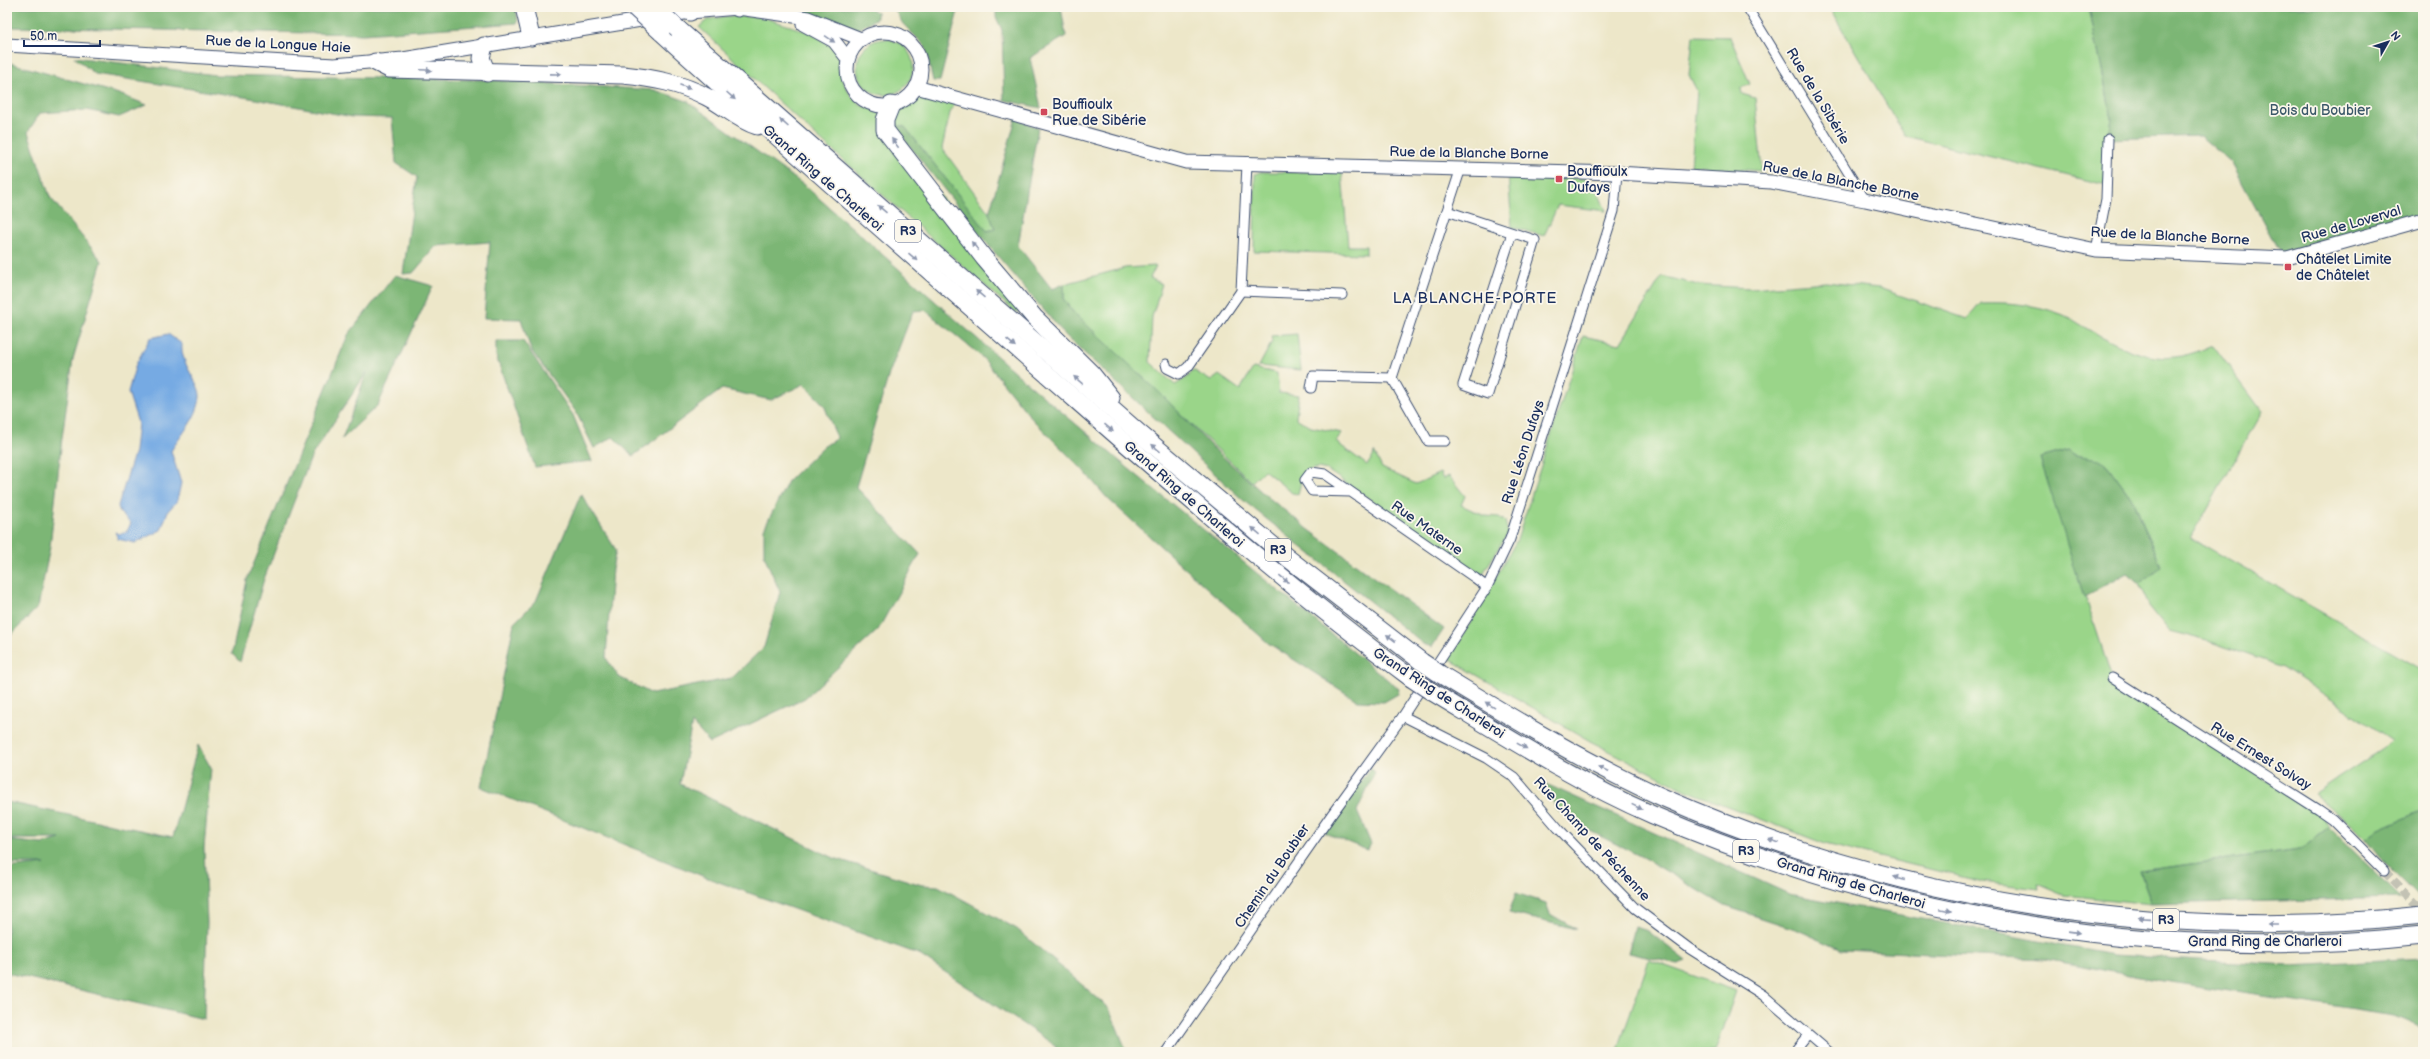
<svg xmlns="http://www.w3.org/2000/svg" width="2430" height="1059" viewBox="0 0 2430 1059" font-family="'Balsamiq Sans',sans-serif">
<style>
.green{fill:#9ad589;stroke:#5a8274}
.forest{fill:#7bb675;stroke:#4b726a}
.water{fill:#76aae3;stroke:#486ca0}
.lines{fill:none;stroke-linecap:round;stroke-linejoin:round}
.street-tunnel{stroke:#c3c2b4;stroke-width:9;stroke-dasharray:9 4.5;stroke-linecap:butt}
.street-casing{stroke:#3a4b6e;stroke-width:11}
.secondary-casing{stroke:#3a4b6e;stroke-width:15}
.highway-casing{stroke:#3a4b6e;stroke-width:19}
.street{stroke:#fff;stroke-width:9}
.secondary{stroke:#fff;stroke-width:13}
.highway{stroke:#fff;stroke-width:17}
.highway-bridge-casing{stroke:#3a4b6e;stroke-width:19;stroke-linecap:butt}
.highway-bridge{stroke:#fff;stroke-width:17}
.oneway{fill:#8d97ae}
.poi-dot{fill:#d1495b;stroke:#fbf7ec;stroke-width:1.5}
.labels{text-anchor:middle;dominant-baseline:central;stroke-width:3.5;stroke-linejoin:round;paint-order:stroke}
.shield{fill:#fbf7ec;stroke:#5e6b89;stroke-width:1}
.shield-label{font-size:13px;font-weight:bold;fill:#1b2f5e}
.street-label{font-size:14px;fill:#1b2f5e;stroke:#fbf7ec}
.poi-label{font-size:14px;fill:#1b2f5e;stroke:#fbf7ec;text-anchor:start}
.park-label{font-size:14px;fill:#3b5869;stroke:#fbf7ec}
.neighbourhood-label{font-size:15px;letter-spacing:1px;fill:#1b2f5e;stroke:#fbf7ec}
</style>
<rect width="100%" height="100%" fill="#fbf7ec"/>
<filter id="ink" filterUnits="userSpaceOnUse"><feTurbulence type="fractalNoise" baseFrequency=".025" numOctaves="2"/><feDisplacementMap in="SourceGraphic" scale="8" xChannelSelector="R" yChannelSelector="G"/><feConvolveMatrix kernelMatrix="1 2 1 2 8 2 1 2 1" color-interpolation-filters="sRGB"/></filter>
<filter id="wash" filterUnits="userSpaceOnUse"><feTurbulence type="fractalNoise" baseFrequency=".012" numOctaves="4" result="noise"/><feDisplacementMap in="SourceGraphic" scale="16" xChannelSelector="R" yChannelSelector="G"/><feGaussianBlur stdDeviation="0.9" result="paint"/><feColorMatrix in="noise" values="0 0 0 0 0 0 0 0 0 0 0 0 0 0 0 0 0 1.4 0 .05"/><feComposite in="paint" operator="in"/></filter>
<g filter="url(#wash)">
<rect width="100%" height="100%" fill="#ede7c9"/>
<!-- green -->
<g class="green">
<path d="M1829,7H2089L2112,119L2108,139L2106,185L1905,136Z"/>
<path d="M726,16L762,17L812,33L839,51C839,72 843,91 860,104C867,109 876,108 882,115L1023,310L1016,313L815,135L699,27L707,20Z"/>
<path d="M1693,36L1730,37L1750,84L1741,88L1742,94L1755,98L1762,171L1691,166L1697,91L1689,75Z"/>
<circle cx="885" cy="67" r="28"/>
<path d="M924,96L957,100L950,113L942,148L989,213L995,229L987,231L983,227L905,127L892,124L898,109Z"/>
<path d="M1260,172H1342L1348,246H1366V254L1254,251L1255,174Z"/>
<path d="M1508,174L1587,179L1599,194L1606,211L1558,205L1544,236L1512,227Z"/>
<path d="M1156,266L1150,278L1162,284L1152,317L1150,362L1175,385L1188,377L1193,370L1211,381L1219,375L1240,390L1253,368L1277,373L1279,393L1299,395L1296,418L1311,427L1342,433L1336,442L1367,465L1373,457L1374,452L1382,468L1416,484L1440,473L1443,479L1449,476L1465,496L1461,505L1485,516L1499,517L1505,521L1508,533L1482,575L1327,470L1318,468L1306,471L1302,478L1298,494L1292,493L1264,470L1252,482L1073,312L1064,300V284L1125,268Z"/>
<path d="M1662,276L1698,285L1750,288L1826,282L1879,288L1967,319L1981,303C2009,302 2034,304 2061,314C2074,319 2086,329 2098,335C2143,358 2166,367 2213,345L2262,411L2191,538L2423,670V810L2377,830L2366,838L2314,794L2382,749L2392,740L2283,667L2208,641L2169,631L2149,606L2139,584L2160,566L2135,503L2107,465L2100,460L2075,455L2068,450L2040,458L2112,678L2108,681L2216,749L2319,810L2329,827L2300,849L2140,871L2152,904L2064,895L2038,884L2039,889L1983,882L1825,844L1683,789L1590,741L1449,659L1517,540L1583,336L1620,344Z"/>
<path d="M1297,334L1301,370L1259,366L1272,342L1271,336Z"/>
<path d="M1649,960L1736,991L1715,1052H1617Z"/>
</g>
<!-- forest -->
<g class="forest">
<path d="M7,7H516L518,23L363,34L7,27Z"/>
<path d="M772,7H868L877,12V18L858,29Z"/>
<path d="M893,7H959L940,81H933L925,46L903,24Z"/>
<path d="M996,7H1061L1066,36L1030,58L1041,108L1004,100L1002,30L996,17Z"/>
<path d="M2089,7H2423V214L2280,253L2231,162L2200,136L2108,139L2112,119Z"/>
<path d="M74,57L216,75L490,80L655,90L687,101L804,185L1025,381L1128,468L1399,689L1398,694L1384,702L1358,701L1268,643L1107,498L1083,470L1033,420L983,358L925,310L913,311L889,374L856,487L920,554L878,630L805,698L710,743L692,723L680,784L834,858L922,885L938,886L1017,929L1109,1008L1127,1052H1055L1056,1046L918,954L705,877L481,787L514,623L536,601L581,494L616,550L612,569L606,658L619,677L652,694L732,678L764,647L780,592L764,555V529L788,481L823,447L837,438L824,405L804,384L771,400L722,389L633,456L613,437L594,448L576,412L531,350L521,319L484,318L490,242L436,246L413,273L403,274L417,177L396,163L392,118L353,117L250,98L95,74Z"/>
<path d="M7,62L119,94L147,105L119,117L87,110L40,113L28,132L50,197L102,261L73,359L62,438L50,547L38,607L7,639Z"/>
<path d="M1016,118L1038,128L1018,246L1052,289L1064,284V300L1073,312L1161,394L1212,447L1264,494L1308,529L1444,629L1432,647L1423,644L1244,501L1065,335L990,247L892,124L905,127L987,231L995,229L989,213Z"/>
<path d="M395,275L433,286L378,405L342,439L367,372L312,455L264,579L240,662L232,654L247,580L348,335Z"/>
<path d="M496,341H523L573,415L592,461L535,467L496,356Z"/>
<path d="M2068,450L2075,455L2100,459L2107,465L2135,503L2160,567L2139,584L2127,574L2084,597L2040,458Z"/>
<path d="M198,745L211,768L204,848L207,923L204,1019L7,973V868L45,864H7V840L42,844L60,839H7V802L173,837Z"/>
<path d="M1370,768L1375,772L1357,811L1371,844L1367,850L1325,833Z"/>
<path d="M1544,783L1789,894L2113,955L2290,965L2423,958V1028L2395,1016L2150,979L2045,959L1842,950L1798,930L1725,906L1644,858L1582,827L1557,810Z"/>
<path d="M2423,810V895L2418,896L2388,866L2366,838L2377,830Z"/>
<path d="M2329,827L2401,898L2152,904L2140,871L2300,849Z"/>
<path d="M1516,893L1546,903L1550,914L1576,929L1509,913Z"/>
<path d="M1635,927L1648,931L1686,961L1678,964L1628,953Z"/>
</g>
<!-- water -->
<path class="water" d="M168,334L182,344C180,365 200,382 200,396C199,417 181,434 171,451L181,483L177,501L168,511L161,530L135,543L118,539L115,532L120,534L127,531L131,523L120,513L118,506L135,451L138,423L128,392L136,364L150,338Z"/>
</g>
<g filter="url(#ink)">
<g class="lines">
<!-- street-tunnel -->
<path class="street-tunnel" d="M2384,871L2423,911"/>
<defs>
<g id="street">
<path d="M1747,7L1865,200"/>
<path d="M1447,211L1535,240L1488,394L1463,385L1512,233"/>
<path d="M2096,250L2106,199L2108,139"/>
<path d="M1241,291L1342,295"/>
<path d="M1166,364L1167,368L1179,374L1188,367L1241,291L1247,164"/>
<path d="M1311,388L1313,376L1392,378"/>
<path d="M1445,441H1428L1392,378L1461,168"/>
<path d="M1351,492L1312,491L1305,480L1311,472L1325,474L1475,578L1487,587"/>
<path d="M2112,678L2319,810L2332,819L2384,871"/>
<path d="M1403,716L1486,758L1514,777L1558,828L1635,908L1690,949L1763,995L1829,1052"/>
<path d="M1166,1052L1332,814L1403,716L1487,587L1510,539L1561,379L1614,211L1617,173"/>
<path d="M1794,1052L1808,1035"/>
</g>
<g id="secondary">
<path d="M803,24L834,41L848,59"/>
<circle cx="884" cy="69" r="37"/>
<path d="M7,45L334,65L403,59L690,12L738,8L808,18L861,39"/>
<path d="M916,87L1186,162L1617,173L1771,182L1865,200L2096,250L2287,258L2423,220"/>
</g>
<g id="highway">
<path d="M524,7L531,37"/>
<path d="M736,7L738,8"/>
<path d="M690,12L693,7"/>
<path d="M678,29L1139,433L1289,559L1422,662"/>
<path d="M661,32C787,147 916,259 1044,372C1164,477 1283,583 1411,678"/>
<path d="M484,46L481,58L487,73"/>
<path d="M375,62L389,69L623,75C653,78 680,83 707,97C725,106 738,120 757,126"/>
<path d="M891,105L885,120V130L984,258L1034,317L1091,373L1111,398"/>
<path d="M1440,674C1512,718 1584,762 1662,797C1900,902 2165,943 2423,915"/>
<path d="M1429,690C1502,734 1575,781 1653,815C1896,919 2160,964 2423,935"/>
</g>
</defs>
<!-- street casing -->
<use href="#street" class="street-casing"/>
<!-- secondary casing -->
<use href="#secondary" class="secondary-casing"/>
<!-- highway casing -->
<use href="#highway" class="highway-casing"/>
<!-- street -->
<use href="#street" class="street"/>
<!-- secondary -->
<use href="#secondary" class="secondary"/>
<!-- highway -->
<use href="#highway" class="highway"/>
<defs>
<g id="highway-bridge">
<path d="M655,7L678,29"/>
<path d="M635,8L661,32"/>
<path d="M1422,662L1440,674"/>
<path d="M1411,678L1429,690"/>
</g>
</defs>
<!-- highway-bridge casing -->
<use href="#highway-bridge" class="highway-bridge-casing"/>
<!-- highway-bridge -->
<use href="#highway-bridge" class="highway-bridge"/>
</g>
<!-- one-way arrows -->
<defs><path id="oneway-solid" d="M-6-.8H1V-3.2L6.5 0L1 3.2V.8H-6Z"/></defs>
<g class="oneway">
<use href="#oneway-solid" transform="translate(830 39) rotate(34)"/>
<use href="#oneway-solid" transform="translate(426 70) rotate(2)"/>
<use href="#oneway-solid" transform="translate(556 74) rotate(1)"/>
<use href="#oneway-solid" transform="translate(685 87) rotate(21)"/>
<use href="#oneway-solid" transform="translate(731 96) rotate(42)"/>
<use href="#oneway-solid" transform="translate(784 123) rotate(-138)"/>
<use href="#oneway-solid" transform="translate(895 143) rotate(-127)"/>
<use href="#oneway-solid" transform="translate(882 209) rotate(-139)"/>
<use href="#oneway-solid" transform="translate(975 246) rotate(-129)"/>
<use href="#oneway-solid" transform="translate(913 257) rotate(41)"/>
<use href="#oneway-solid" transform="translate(980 294) rotate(-139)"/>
<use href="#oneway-solid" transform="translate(1011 343) rotate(41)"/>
<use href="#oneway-solid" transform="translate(1078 380) rotate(-139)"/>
<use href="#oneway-solid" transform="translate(1109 428) rotate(41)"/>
<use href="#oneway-solid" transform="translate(1156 448) rotate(-140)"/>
<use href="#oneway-solid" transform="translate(1256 531) rotate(-140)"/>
<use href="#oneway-solid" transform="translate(1284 579) rotate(39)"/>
<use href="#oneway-solid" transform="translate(1391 638) rotate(-143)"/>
<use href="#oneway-solid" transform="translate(1490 705) rotate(-148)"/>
<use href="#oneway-solid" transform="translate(1522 746) rotate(29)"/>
<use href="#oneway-solid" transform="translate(1603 769) rotate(-155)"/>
<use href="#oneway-solid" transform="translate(1637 807) rotate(26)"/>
<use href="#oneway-solid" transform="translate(1774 841) rotate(-161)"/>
<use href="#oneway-solid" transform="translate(1899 878) rotate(-166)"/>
<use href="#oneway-solid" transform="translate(1946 910) rotate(12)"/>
<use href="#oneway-solid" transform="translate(2144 918) rotate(-176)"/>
<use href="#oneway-solid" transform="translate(2274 924) rotate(180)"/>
<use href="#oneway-solid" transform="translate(2074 932) rotate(8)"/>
</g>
</g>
<!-- markers -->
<g class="poi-dot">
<rect x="1040" y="108" width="8" height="8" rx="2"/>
<rect x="1555" y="175" width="8" height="8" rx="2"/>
<rect x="2284" y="263" width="8" height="8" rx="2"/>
</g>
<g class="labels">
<!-- shield labels -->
<g class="shield">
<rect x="895" y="220" width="26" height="22" rx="3"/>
<rect x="1265" y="539" width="26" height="22" rx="3"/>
<rect x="1733" y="840" width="26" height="22" rx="3"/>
<rect x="2153" y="909" width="26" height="22" rx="3"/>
</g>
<g class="shield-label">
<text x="908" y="231">R3</text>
<text x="1278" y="550">R3</text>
<text x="1746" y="851">R3</text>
<text x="2166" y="920">R3</text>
</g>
<!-- street labels -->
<g class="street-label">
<text transform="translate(278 44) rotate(3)">Rue de la Longue Haie</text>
<text transform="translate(1818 96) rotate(59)">Rue de la Sibérie</text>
<text transform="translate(1469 153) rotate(1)">Rue de la Blanche Borne</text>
<text transform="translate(823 178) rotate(41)">Grand Ring de Charleroi</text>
<text transform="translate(1841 181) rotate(11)">Rue de la Blanche Borne</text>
<text transform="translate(2351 224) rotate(-16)">Rue de Loverval</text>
<text transform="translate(2170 236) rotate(3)">Rue de la Blanche Borne</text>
<text transform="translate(1523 452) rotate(-72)">Rue Léon Dufays</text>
<text transform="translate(1184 494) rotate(41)">Grand Ring de Charleroi</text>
<text transform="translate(1427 528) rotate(35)">Rue Materne</text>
<text transform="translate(1439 693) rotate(33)">Grand Ring de Charleroi</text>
<text transform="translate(2261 756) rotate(32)">Rue Ernest Solvay</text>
<text transform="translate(1592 839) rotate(47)">Rue Champ de Péchenne</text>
<text transform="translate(1272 876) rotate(-56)">Chemin du Boubier</text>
<text transform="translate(1851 883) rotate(16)">Grand Ring de Charleroi</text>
<text x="2265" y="941">Grand Ring de Charleroi</text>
</g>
<!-- poi labels -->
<g class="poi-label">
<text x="1052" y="104">Bouffioulx<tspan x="1052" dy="16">Rue de Sibérie</tspan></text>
<text x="1567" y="171">Bouffioulx<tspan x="1567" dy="16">Dufays</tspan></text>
<text x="2296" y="259">Châtelet Limite<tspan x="2296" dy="16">de Châtelet</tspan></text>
</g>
<!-- park labels -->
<g class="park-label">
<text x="2320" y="110">Bois du Boubier</text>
</g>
<!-- neighbourhood labels -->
<g class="neighbourhood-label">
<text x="1475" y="298">LA BLANCHE-PORTE</text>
</g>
</g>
<!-- margin -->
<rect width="2430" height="1059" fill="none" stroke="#fbf7ec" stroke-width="24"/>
<!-- north arrow -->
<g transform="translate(2388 42) rotate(51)" stroke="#fbf7ec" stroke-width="3" paint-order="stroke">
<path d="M0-3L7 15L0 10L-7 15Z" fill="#1b2f5e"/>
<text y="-6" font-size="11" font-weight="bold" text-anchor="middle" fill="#1b2f5e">N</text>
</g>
<!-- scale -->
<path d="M24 40v6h76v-6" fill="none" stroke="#1b2f5e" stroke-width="2"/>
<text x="30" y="40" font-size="12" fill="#1b2f5e" stroke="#fbf7ec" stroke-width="3" paint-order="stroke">50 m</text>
</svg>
